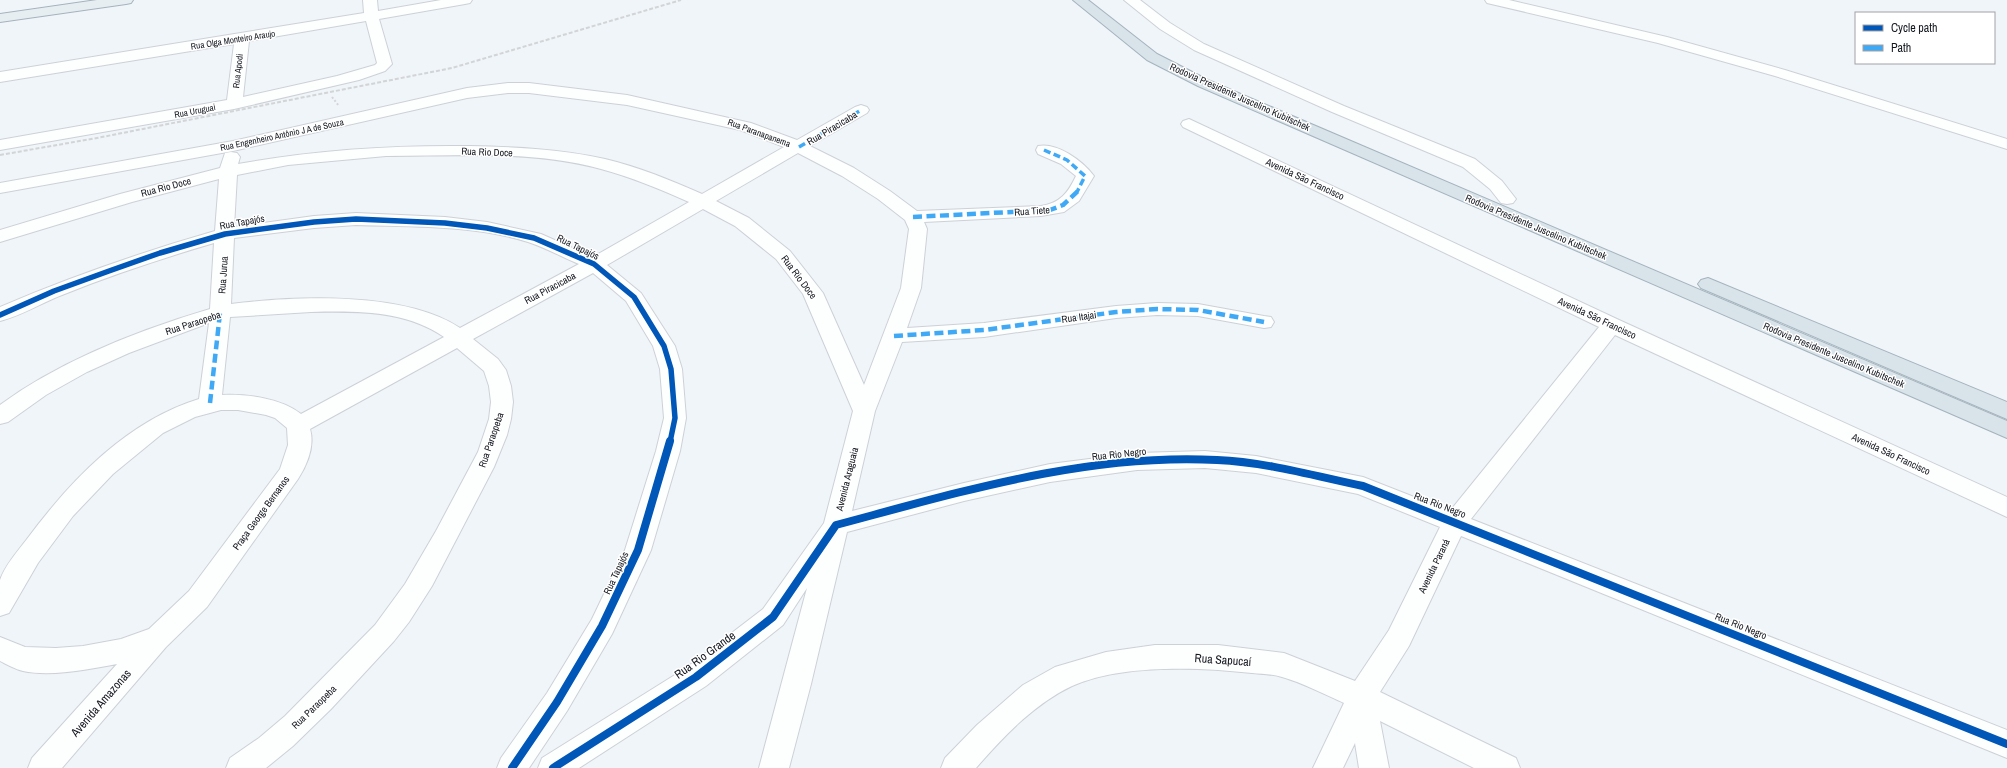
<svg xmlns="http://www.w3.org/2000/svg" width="2007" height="768" viewBox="0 0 2007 768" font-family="'Archivo Narrow',sans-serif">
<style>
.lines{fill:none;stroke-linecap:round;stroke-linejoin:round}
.minor-casing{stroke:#cdd1d7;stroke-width:2}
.major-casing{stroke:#a5b3bc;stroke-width:2}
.highway-casing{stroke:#a5b3bc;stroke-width:2}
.path{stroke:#d4d5d8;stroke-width:2;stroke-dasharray:2 2;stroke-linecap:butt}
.minor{fill:#fdfefe;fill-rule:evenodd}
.major{fill:#e7eef2;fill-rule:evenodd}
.highway{fill:#d8e3ea;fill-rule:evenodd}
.rail{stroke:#d2d4d5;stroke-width:2;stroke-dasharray:4 2;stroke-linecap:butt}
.quiet-far1{stroke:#3fa9f5;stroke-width:3.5;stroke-dasharray:7 3.5;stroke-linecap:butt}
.quiet{stroke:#3fa9f5;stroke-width:4.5;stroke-dasharray:9 4.5;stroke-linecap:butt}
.cycleway-far1-casing{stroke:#fff;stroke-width:8}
.cycleway-casing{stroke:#fff;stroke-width:10}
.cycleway-far1{stroke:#0057b8;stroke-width:5.5}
.cycleway{stroke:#0057b8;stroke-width:8}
.labels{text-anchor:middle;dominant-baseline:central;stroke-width:3;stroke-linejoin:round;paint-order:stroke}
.far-street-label{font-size:9px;fill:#13171e;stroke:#fff}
.street-label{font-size:10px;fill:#13171e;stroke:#fff}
.near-street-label{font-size:12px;fill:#13171e;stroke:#fff}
</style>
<rect width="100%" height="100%" fill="#f0f5fa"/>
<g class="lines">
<defs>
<g id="minor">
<path d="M363,0H377L378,11L441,0H472L470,3L465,4L379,19L392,64L385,71L359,80L234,109L0,150V140L227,100L234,44L0,82V72L364,13ZM366,21L377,63L375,65L337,76L243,97L249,41Z"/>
<path d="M1124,0H1140L1170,23L1204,44L1344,106L1475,159L1502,181L1516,199L1513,203L1507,204L1501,203L1490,189L1463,167L1332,112L1194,50L1160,29Z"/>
<path d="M1485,0H1509L1667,37L1785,70L2007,139V149L1775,76L1658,43L1487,3Z"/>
<path d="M508,83H529L627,95L751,123L797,140L855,107L861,105L867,107L869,110L867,113L810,146L854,168L890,191L917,211L1041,206C1060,203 1068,193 1076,176L1061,164L1038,154L1036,150L1038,146C1057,142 1083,161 1094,176L1079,201L1064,212L1041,216L924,222L927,229L921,288L907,328L984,323L1116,306L1157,303L1198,304L1264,316L1271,317L1274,322L1271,327L1264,328L1198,316L1157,315L1116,318L984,337L902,342L875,411L852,511L964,483L1050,464L1137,453L1205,451L1256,456L1363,477L1450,511L1599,327L1183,127L1181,124L1183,121L1189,119L1619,320L2007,497V517L1615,335L1471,519L2007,730V758L1461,536L1409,646L1380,692L1516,758L1520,768H1474L1380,721L1389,768H1359L1355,743L1343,768H1313L1344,703C1324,694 1303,683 1282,677C1273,674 1262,674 1252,673C1200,667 1121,664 1072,686C1034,704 1003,737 976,768H941L945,758L977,725L1023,685L1055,667L1106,652L1155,645H1218L1284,653L1355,681L1389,630L1440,527L1358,494L1256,473L1205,468L1137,470L1050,482L964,501L847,532L811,684L789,768H759L807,588L783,625L706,686L579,768H538L542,758L686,668L763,609L824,523L853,411L803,294L776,259L735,226L703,209L607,265L641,293L675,346L682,369L686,418L680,451L651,550L612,634L567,711L529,768H497L501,758L547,693L592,619L625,550L656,451L664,418L660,369L653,346L626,301L593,273L473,339L498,359L506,370L511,386L513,402L511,419L507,435L494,467L432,586L409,622L394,641L331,709L293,746L266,768H226L230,758L259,738L285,716L375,625L405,584L436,531L478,452L489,419L491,402L489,386L484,371L457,348L310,429C315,446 307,465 298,479L207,607L166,647L62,768H28L32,758L117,664C90,669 51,677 23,671C15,669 8,665 0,661V637L25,647L56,648L83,646L121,639L149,629L189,591L280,469L288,445L287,428L275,418L266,415L238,410H221L195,417L163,433L113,474L73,516L38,563L9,613L0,616C0,605 0,589 0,580C5,565 18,551 27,539C71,480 127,421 199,399L209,323L129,353L87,372L46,395L8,422L0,424V405C60,361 139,330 210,309L214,243C163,258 112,275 62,295C41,303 21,316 0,321V307C70,277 142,252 215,231L219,179L132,202L0,242V230L120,194L220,168L225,153L231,152L237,153L240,157L238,164C315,150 392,145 470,146C515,147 561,149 605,159C639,167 670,180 702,194L784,147L740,130L627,105L529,93H508L467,98L233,151L0,193V183L233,141L467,88ZM798,153L842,176L878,199L905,220L909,229L901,288L864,385L823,293L790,251L749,218L716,201ZM386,156C456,156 532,150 601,169C631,177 660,189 689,202L593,257L541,234L487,222L445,217L356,213L314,216L234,227L237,175L288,165ZM356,225C413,227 474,225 528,242C546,248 562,257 579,264L460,328C405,291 295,296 231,304L234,238L314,228ZM311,312C356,311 405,310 444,337L301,414C281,398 247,394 222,395L230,317Z"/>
</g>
<path id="major" d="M97,0H133L131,3L126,4L0,22V14Z"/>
<g id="highway">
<path d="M1073,0H1088L1157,54L1208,80L2007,421V438L1198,86L1147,60Z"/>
<path d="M1708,278L2007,402V419L1701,288L1698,284L1701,280Z"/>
</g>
</defs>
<!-- minor casing -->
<use href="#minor" class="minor-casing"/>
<!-- major casing -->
<use href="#major" class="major-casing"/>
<!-- highway casing -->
<use href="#highway" class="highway-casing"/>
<!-- path -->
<path class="path" d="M332,97L339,106"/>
<!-- minor -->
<use href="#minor" class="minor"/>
<!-- major -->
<use href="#major" class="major"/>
<!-- highway -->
<use href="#highway" class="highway"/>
<!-- rail -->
<path class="rail" d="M0,155L97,138L452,68L681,0"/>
<!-- quiet-far1 -->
<g class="quiet-far1">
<path d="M799,147L861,110"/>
<path d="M1044,150L1067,160L1085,176L1077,192"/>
</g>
<!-- quiet -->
<g class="quiet">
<path d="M913,217L1050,210L1063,205L1078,191"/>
<path d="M894,336L984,330L1116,312L1157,309L1198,310L1264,322"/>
<path d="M210,403L220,313"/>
</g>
<defs>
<path id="cycleway-far1" d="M0,315L54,291L109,271L160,253L225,234L314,222L356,219L445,223L487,228L534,238L594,264L634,297L664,346L671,369L675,418L670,442"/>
<g id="cycleway">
<path d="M512,768L557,702L602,626L638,550L670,441"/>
<path d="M553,768L696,677L773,617L836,525C960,492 1087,453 1217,460C1266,462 1315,476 1363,486L2007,744"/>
</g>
</defs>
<!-- cycleway-far1 casing -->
<use href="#cycleway-far1" class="cycleway-far1-casing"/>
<!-- cycleway casing -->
<use href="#cycleway" class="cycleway-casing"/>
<!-- cycleway-far1 -->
<use href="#cycleway-far1" class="cycleway-far1"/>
<!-- cycleway -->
<use href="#cycleway" class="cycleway"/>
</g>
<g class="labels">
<!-- far-street labels -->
<g class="far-street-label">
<text transform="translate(233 40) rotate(-9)">Rua Olga Monteiro Araujo</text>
<text transform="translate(238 71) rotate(-83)">Rua Apodi</text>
<text transform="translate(195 111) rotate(-11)">Rua Uruguai</text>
<text transform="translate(759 133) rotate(20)">Rua Paranapanema</text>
<text transform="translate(282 135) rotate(-12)">Rua Engenheiro Antônio J A de Souza</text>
</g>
<!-- street labels -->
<g class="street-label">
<text transform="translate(1240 97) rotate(24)">Rodovia Presidente Juscelino Kubitschek</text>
<text transform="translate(832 128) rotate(-31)">Rua Piracicaba</text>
<text transform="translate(487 152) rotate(2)">Rua Rio Doce</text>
<text transform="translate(1305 179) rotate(25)">Avenida São Francisco</text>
<text transform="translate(166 187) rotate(-15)">Rua Rio Doce</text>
<text transform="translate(1032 211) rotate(-4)">Rua Tiete</text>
<text transform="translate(242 222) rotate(-10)">Rua Tapajós</text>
<text transform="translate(1536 227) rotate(23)">Rodovia Presidente Juscelino Kubitschek</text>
<text transform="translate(578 247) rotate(26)">Rua Tapajós</text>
<text transform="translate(223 275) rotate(-86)">Rua Jurua</text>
<text transform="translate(799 277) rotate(53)">Rua Rio Doce</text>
<text transform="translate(550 288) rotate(-28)">Rua Piracicaba</text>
<text transform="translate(1079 317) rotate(-8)">Rua Itajai</text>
<text transform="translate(1597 318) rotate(25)">Avenida São Francisco</text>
<text transform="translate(193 323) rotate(-18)">Rua Paraopeba</text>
<text transform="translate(1834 355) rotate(23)">Rodovia Presidente Juscelino Kubitschek</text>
<text transform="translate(491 440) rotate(-71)">Rua Paraopeba</text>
<text transform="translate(1119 454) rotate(-6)">Rua Rio Negro</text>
<text transform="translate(1891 454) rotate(25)">Avenida São Francisco</text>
<text transform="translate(847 479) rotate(-76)">Avenida Araguaia</text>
<text transform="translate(1440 505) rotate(21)">Rua Rio Negro</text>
<text transform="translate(261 513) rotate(-54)">Praça George Bernanos</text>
<text transform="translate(1434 566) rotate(-64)">Avenida Paraná</text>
<text transform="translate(616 573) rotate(-65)">Rua Tapajós</text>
<text transform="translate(1741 626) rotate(22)">Rua Rio Negro</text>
<text transform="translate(314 707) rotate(-44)">Rua Paraopeba</text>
</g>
<!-- near-street labels -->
<g class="near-street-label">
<text transform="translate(705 655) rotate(-36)">Rua Rio Grande</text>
<text transform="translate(1223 660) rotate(4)">Rua Sapucaí</text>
<text transform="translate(101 703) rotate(-49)">Avenida Amazonas</text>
</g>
</g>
<!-- legend -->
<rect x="1855" y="12" width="140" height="52" fill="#ffffff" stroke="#a1a2a5"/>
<rect x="1863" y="25" width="20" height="6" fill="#0057b8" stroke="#a1a2a5"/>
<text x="1891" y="32" font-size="12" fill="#13171e">Cycle path</text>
<rect x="1863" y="45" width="20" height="6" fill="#3fa9f5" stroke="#a1a2a5"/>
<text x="1891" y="52" font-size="12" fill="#13171e">Path</text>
</svg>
